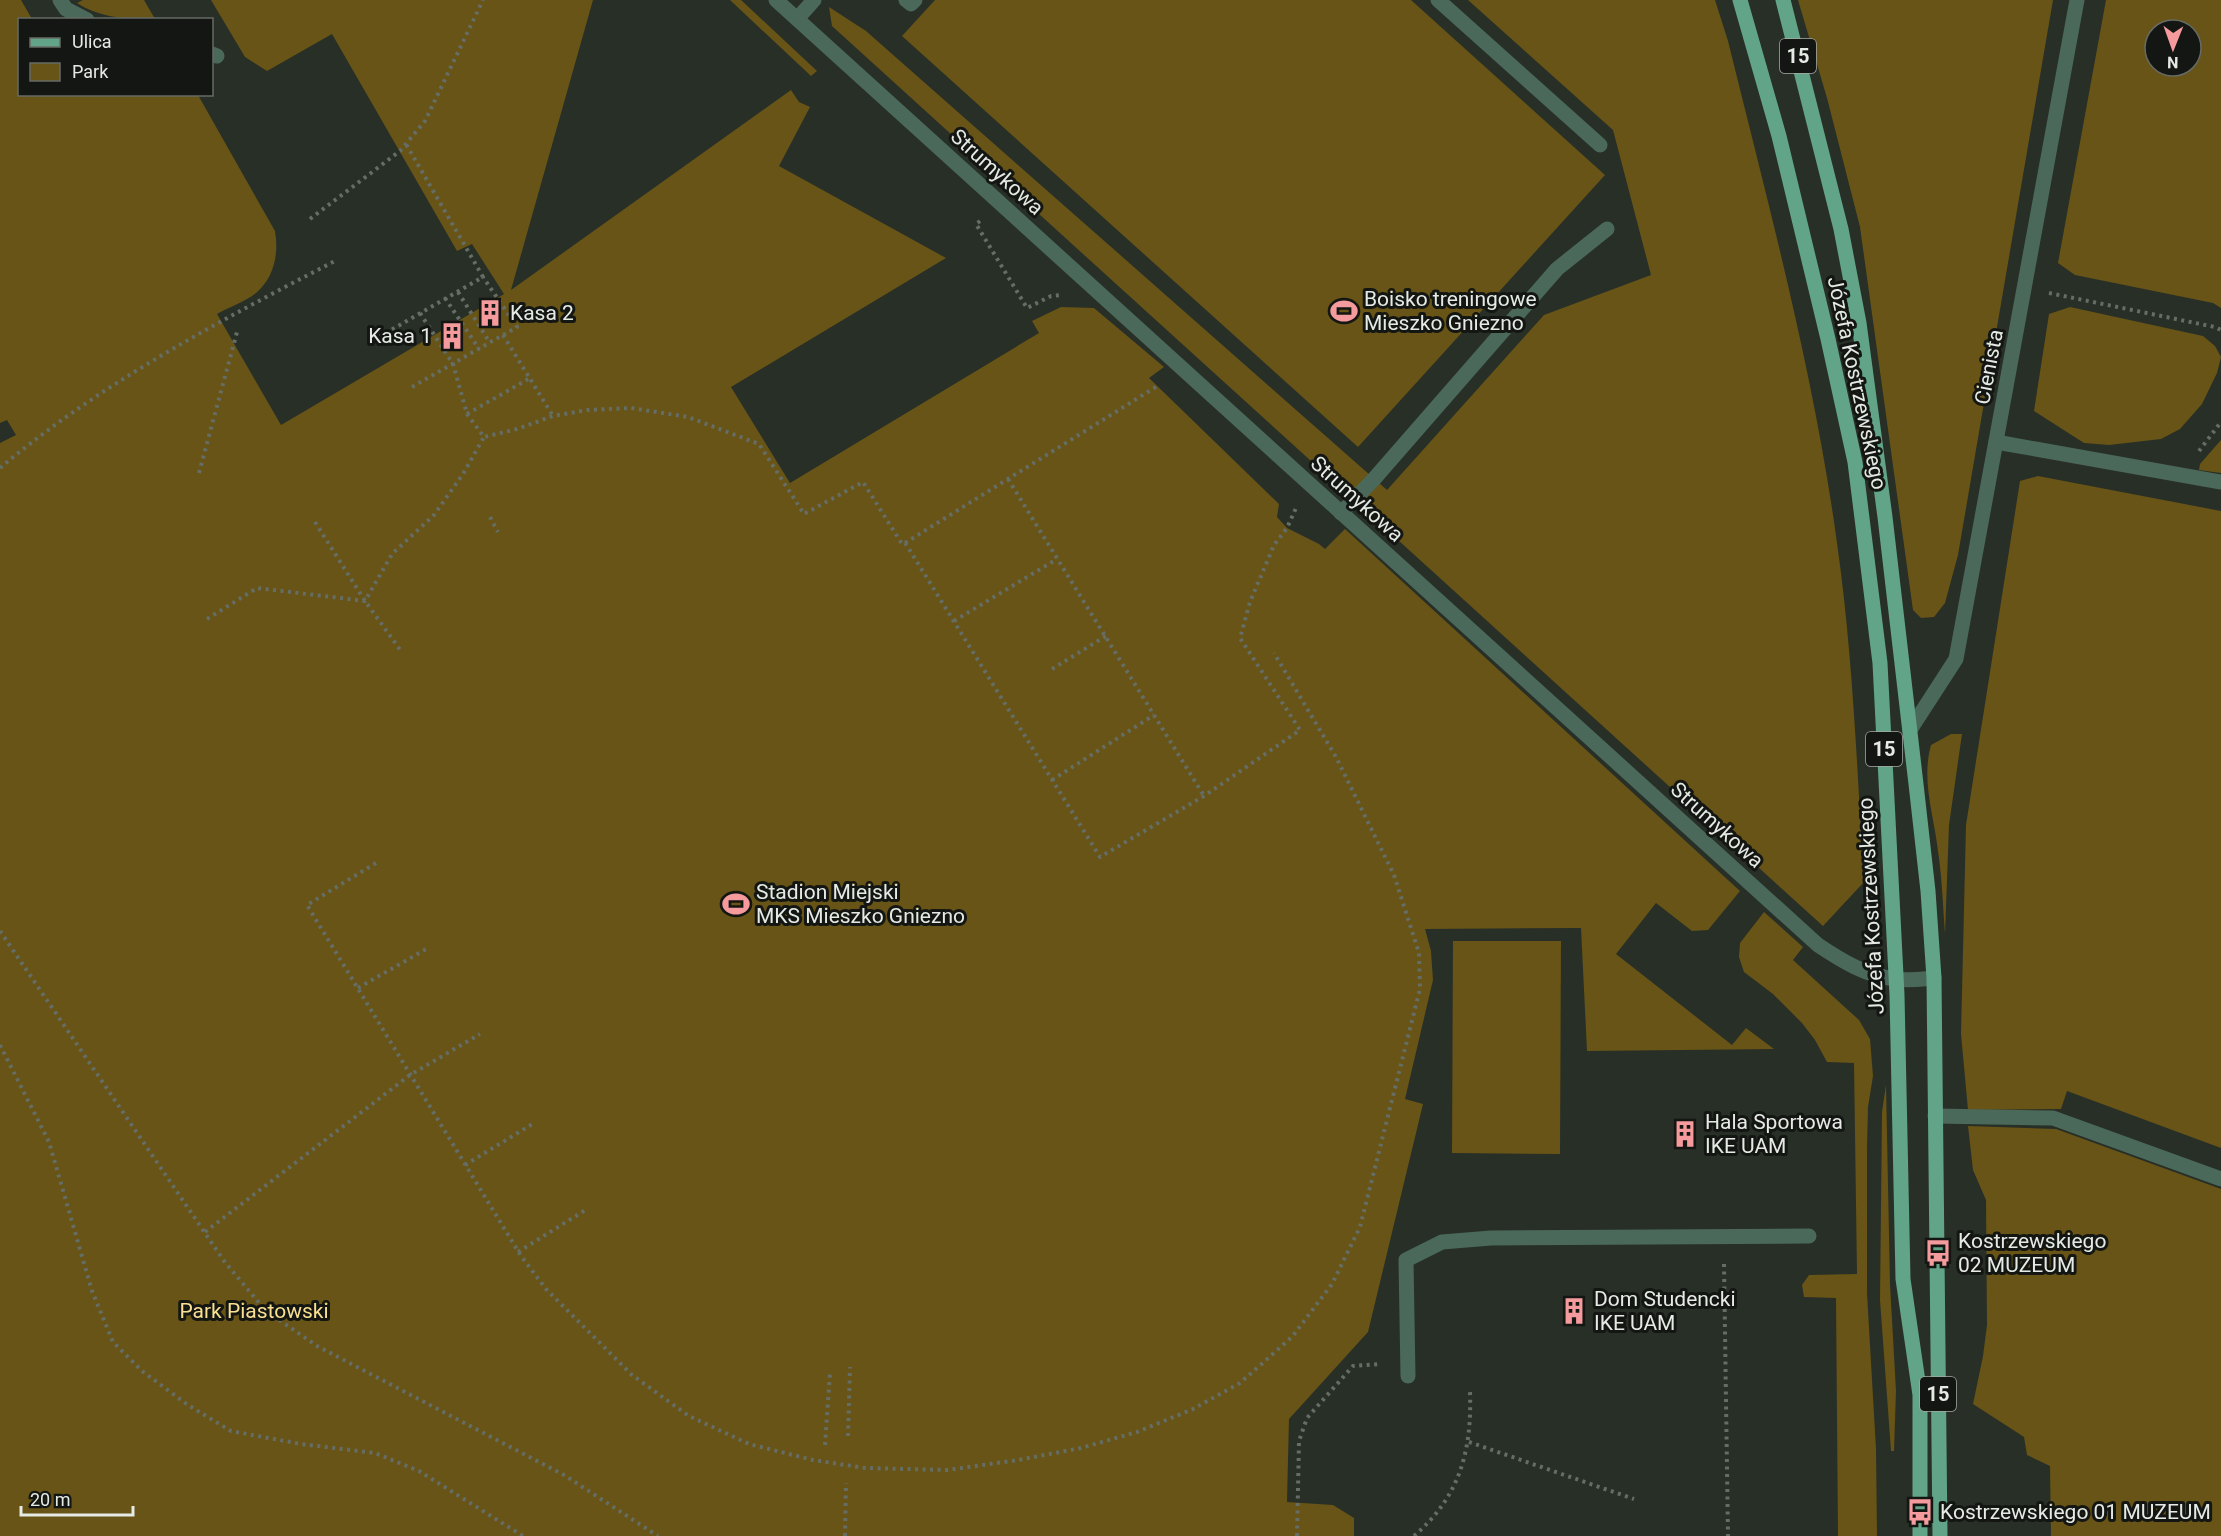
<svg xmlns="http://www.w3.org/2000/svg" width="2221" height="1536" viewBox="0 0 2221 1536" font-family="Roboto,sans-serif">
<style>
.green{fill:#675416;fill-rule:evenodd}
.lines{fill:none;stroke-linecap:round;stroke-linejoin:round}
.path{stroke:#666d65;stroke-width:4;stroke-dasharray:3 4.5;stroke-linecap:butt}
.minor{stroke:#4a695a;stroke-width:15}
.major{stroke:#62a487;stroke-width:15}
.labels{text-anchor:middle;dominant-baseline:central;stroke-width:6;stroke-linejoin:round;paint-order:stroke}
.shield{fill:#131612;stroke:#a6aaa5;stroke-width:1.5}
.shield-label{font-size:20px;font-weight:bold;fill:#e5eae4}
.street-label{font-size:21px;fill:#e5eae4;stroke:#131612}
.poi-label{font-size:21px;fill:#e5eae4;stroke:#131612;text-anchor:start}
.park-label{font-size:21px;fill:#f9df91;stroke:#131612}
</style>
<rect width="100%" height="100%" fill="#282f27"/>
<!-- green -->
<g class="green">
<path d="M0,0H21L32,19L20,20V94L198,95L275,231C279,254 274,278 256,293C245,302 229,307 217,314L281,425L504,294L472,244L457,251L332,34L267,71L245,57L211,0H593L511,290L791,90L799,102L810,107L779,166L946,258L731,387L790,483L1039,333L1032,321L1061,307L1094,308L1164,367L1149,378L1279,504L1277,517L1287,528L1319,544L1325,549L1345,529L1740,891L1708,930L1692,931L1656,903L1616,954L1732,1045L1746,1028L1774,1049L1587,1051L1581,928L1425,929L1431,951L1433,980L1405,1099L1423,1104L1368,1332L1289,1419L1287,1502L1333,1505L1354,1518V1536H0V443L16,435L7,420L0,423Z"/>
<path d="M83,0H144L155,19C129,20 100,18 77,3Z"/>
<path d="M730,0H741L817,71L811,76Z"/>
<path d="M935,0H1411L1605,175L1358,447L902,36Z"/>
<path d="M1468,0H1715L1728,41C1769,207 1814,373 1837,543C1853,655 1857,769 1864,882L1823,926L832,26L829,7L866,31L1387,490L1544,315L1651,275L1613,130Z"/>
<path d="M1798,0H2053L1958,555L1945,603L1934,617L1921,618L1913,610L1860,227L1827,98Z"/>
<path d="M2106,0H2221V308L2213,303L2075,275L2058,263ZM2155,30H2191V66H2155Z"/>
<path d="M2070,307L2203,336L2215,346L2221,357L2217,373L2202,404L2180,429L2161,439L2109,445L2084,443L2034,411L2049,314Z"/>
<path d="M2221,440V473L2199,470L2200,464Z"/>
<path d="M2038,476L2221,511V1148L2067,1091L2061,1109L1968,1110L1961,1034L1966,825L2020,481Z"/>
<path d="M1951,734H1962L1949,825L1945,934C1943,907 1942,878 1938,851C1934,815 1921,781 1931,745Z"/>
<path d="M1764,912L1803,947L1793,960L1859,1020L1870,1039L1873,1076L1868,1107L1867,1148V1293L1876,1449L1877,1536H1838L1836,1298L1804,1297L1802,1285L1809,1275L1857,1274L1854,1063L1827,1062L1815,1040L1802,1023L1773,994L1744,972L1739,957L1740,943Z"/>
<path d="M1453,941H1561L1560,1154L1452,1153Z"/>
<path d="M1886,1085L1890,1284L1896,1391L1894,1451H1891L1880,1300L1882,1112Z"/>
<path d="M1968,1126L2056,1129L2221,1189V1536H2051L2050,1466L2027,1455L2024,1437L1973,1404L1983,1356L1987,1325L1986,1200L1973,1170Z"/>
</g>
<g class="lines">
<!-- path -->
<g class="path">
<path d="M310,219L400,151L425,121L483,0"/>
<path d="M980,221L976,224L1027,308L1051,296L1061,295"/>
<path d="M458,292L490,343"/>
<path d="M2049,293L2215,327L2221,330"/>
<path d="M445,298L479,349"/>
<path d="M420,313L453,364L467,414L484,437L517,429L553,416L587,410L631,408L688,417L759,444L804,514L863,482L902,544L905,543L909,549L1100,857L1204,796L1300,730L1240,638L1250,602L1274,545L1287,528L1296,508"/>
<path d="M503,335L553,416"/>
<path d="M379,337L483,277L406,144"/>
<path d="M412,387L517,327L483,277"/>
<path d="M467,414L530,378"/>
<path d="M2199,451L2221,422"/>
<path d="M0,468C98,385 221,320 335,261"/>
<path d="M199,473L237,332"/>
<path d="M1008,479L1204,796"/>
<path d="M490,517L498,532"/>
<path d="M315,522L365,601L401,651"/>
<path d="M905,543L1159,385"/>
<path d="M207,619L257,588L365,601L392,554L434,515L463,474L484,437"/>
<path d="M954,621L1057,559"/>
<path d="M1052,669L1106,636"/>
<path d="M1052,780L1154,715"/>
<path d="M376,863L307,905L521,1256L546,1289L632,1375L689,1416L749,1444L813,1460L865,1468L948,1470L1018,1460L1081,1448L1137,1432L1193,1409L1240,1383L1292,1337L1332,1284L1360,1227L1420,989L1419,953L1394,875L1336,757L1274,653"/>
<path d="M0,931L224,1261L266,1311L317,1346L564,1475L658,1536"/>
<path d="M358,988L428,948"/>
<path d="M0,1045L49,1142L92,1291L113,1342L142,1371L188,1405L231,1431L301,1444L375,1453L419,1471L523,1536"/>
<path d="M465,1165L534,1123"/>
<path d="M205,1232L410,1075L480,1034"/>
<path d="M518,1252L587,1209"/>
<path d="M1724,1264L1728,1536"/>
<path d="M848,1436L850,1367"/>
<path d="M1469,1442L1634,1499"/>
<path d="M825,1445L830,1373"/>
<path d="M845,1536L846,1483"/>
<path d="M1297,1536L1299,1441L1307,1418L1353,1366L1380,1364"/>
<path d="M1414,1536C1460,1496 1472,1451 1470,1391"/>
</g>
<!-- minor -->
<g class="minor">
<path d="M60,0L66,9L87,20"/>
<path d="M776,0L1818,945C1842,961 1866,976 1896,979C1908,981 1921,979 1934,978"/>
<path d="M906,0L911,4L915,0"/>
<path d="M1438,0L1600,145"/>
<path d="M797,19L814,0"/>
<path d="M212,54L217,56"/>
<path d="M1996,442L2221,482"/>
<path d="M1341,513L1374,479L1557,269L1607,229"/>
<path d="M1910,730L1956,659L2077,0"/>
<path d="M1935,1116L2053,1118L2221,1179"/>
<path d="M1408,1376L1406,1260L1442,1242L1491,1238L1809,1236"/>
</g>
<!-- major -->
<g class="major">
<path d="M1740,0L1779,136L1828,339L1855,462L1880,663L1897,995L1903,1279L1920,1395V1536"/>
<path d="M1783,0L1841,229L1859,323L1885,517L1916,784L1928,891L1934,978L1940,1536"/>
</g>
</g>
<!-- icons -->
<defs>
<symbol id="stadium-bare" viewBox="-9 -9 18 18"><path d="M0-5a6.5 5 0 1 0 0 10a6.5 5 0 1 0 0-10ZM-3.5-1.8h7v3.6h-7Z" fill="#f59b9d" stroke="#131612" stroke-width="2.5" paint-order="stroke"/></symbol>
<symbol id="building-bare" viewBox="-9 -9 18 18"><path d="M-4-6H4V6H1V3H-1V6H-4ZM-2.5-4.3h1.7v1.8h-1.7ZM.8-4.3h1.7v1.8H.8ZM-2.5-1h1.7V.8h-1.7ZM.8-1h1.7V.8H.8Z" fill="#f59b9d" stroke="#131612" stroke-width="2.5" paint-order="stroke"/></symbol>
<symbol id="bus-bare" viewBox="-9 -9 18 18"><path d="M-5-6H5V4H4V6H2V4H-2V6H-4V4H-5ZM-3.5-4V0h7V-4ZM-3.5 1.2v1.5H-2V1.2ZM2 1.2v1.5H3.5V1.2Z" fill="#f59b9d" stroke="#131612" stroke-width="2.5" paint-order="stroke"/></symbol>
</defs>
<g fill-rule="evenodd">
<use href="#stadium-bare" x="1325" y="292" width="38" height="38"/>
<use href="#building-bare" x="471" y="294" width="38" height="38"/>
<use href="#building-bare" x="433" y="317" width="38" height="38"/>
<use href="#stadium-bare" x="717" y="885" width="38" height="38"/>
<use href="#building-bare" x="1666" y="1115" width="38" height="38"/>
<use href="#bus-bare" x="1919" y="1234" width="38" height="38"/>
<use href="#building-bare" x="1555" y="1292" width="38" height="38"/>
<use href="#bus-bare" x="1901" y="1493" width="38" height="38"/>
</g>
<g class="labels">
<!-- shield labels -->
<g class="shield">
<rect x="1780" y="39" width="36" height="34" rx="4.5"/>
<rect x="1866" y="732" width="36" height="34" rx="4.5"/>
<rect x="1920" y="1377" width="36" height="34" rx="4.5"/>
</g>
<g class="shield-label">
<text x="1798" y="56">15</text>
<text x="1884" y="749">15</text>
<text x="1938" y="1394">15</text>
</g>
<!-- street labels -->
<g class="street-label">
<text transform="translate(997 172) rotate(42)">Strumykowa</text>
<text transform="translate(1989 367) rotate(-79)">Cienista</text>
<text transform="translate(1857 383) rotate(78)">Józefa Kostrzewskiego</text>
<text transform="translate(1357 499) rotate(42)">Strumykowa</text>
<text transform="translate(1717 825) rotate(42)">Strumykowa</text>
<text transform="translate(1871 906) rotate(-93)">Józefa Kostrzewskiego</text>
</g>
<!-- poi labels -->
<g class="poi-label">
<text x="1364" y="299">Boisko treningowe<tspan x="1364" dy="24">Mieszko Gniezno</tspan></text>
<text x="510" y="313">Kasa 2</text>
<text x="432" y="336" text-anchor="end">Kasa 1</text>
<text x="756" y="892">Stadion Miejski<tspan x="756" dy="24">MKS Mieszko Gniezno</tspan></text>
<text x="1705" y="1122">Hala Sportowa<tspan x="1705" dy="24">IKE UAM</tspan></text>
<text x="1958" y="1241">Kostrzewskiego<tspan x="1958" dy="24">02 MUZEUM</tspan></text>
<text x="1594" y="1299">Dom Studencki<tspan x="1594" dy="24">IKE UAM</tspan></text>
<text x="1940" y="1512">Kostrzewskiego 01 MUZEUM</text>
</g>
<!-- park labels -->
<g class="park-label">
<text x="254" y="1311">Park Piastowski</text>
</g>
</g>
<!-- legend -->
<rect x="18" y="18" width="195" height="78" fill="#131612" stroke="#676b66" stroke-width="1.5"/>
<rect x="30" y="38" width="30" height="9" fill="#62a487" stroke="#676b66" stroke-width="1.5"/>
<text x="72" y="48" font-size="18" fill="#e5eae4">Ulica</text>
<rect x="30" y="63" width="30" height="18" fill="#675416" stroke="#676b66" stroke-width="1.5"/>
<text x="72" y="78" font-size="18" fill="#e5eae4">Park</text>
<!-- north arrow -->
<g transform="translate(2173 48) rotate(181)"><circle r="28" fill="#131612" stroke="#676b66" stroke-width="1.5"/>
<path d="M0-4.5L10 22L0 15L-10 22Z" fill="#f59b9d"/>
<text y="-9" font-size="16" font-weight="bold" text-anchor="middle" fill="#e5eae4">N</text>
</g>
<!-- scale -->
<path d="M21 1506v9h112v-9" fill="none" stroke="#e5eae4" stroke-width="3"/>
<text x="30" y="1506" font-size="18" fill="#e5eae4" stroke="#131612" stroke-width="4.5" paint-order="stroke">20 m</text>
</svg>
